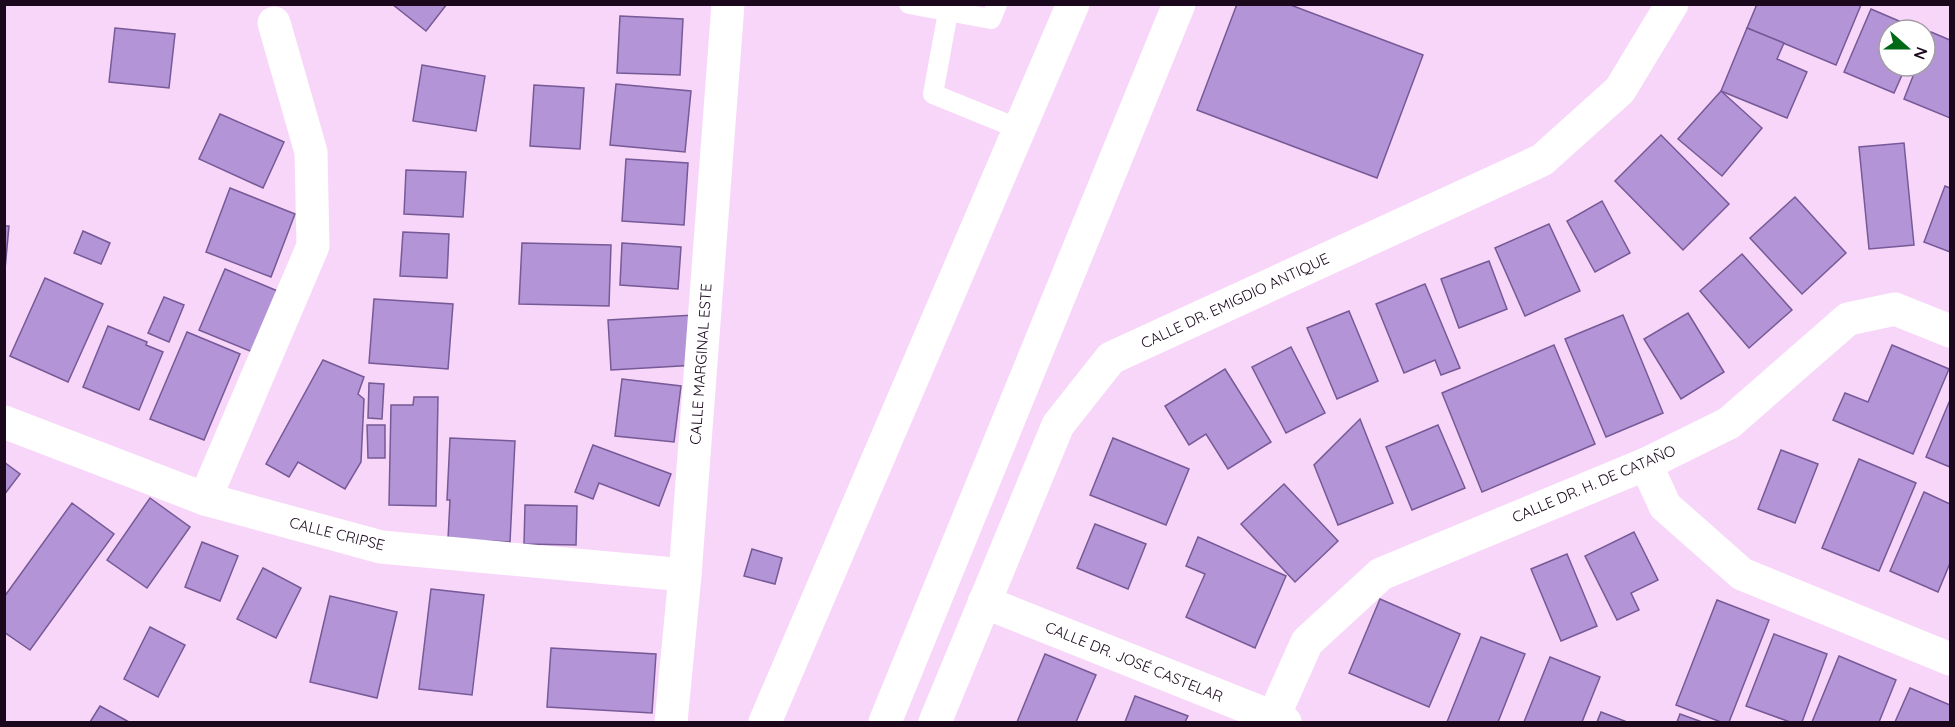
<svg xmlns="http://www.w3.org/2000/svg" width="1955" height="727" font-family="Quicksand,sans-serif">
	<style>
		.building { fill: #b395d7; stroke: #765996; stroke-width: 1.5 }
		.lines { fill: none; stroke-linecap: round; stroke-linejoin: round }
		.service { stroke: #fff; stroke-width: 20 }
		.minor { stroke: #fff; stroke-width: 33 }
		.tertiary { stroke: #fff; stroke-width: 33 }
		.labels { text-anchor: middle; stroke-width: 5; stroke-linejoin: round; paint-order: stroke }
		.street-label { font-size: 15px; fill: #1b081d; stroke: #fff }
	</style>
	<rect width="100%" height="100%" fill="#f8d6f9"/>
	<!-- building -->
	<g class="building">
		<path d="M392 4H447L426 31Z"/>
		<path d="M1237 4H1288L1423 55 1377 178 1197 110Z"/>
		<path d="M1757 4H1860L1861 5 1836 65 1747 28Z"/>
		<path d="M1871 9 1920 30H1889V66H1906L1894 93 1844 72Z"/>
		<path d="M620 16 683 19 680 75 617 73Z"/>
		<path d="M115 28 175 34 169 88 109 82Z"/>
		<path d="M1747 28 1784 43 1777 59 1807 72 1787 118 1721 91Z"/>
		<path d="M1931 32 1950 40V118L1904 99 1917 66H1925V47Z"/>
		<path d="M422 65 485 76 476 131 413 121Z"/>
		<path d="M616 84 691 91 685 152 610 145Z"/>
		<path d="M534 85 584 88 580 149 530 146Z"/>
		<path d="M1721 91 1762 128 1722 176 1678 139Z"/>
		<path d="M220 114 284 142 263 188 199 159Z"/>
		<path d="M1661 135 1729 204 1683 250 1615 181Z"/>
		<path d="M1904 143 1914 245 1869 249 1859 147Z"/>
		<path d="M626 159 688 163 684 225 622 221Z"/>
		<path d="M406 170 466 172 463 217 404 214Z"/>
		<path d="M1945 186 1950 188V252L1924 242Z"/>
		<path d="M230 188 295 214 271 277 206 252Z"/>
		<path d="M1795 197 1846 253 1802 294 1750 238Z"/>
		<path d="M1602 201 1630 253 1595 272 1567 221Z"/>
		<path d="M1549 224 1580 291 1525 316 1495 248Z"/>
		<path d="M4 226H9L4 280Z"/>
		<path d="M83 231 110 243 101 264 74 253Z"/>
		<path d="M403 232 449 234 447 278 400 276Z"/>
		<path d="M522 243 611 245 609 306 519 304Z"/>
		<path d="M622 243 681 247 678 289 620 285Z"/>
		<path d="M1742 254 1792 310 1749 348 1700 291Z"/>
		<path d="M1489 261 1507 309 1459 328 1441 279Z"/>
		<path d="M225 269 287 295 262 356 199 330Z"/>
		<path d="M45 278 103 304 68 382 10 356Z"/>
		<path d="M1425 284 1460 368 1441 375 1435 360 1404 373 1376 304Z"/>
		<path d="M164 297 184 305 169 342 148 333Z"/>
		<path d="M374 299 453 304 448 369 369 363Z"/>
		<path d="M1349 311 1378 381 1337 399 1307 328Z"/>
		<path d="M1688 313 1724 372 1681 399 1644 339Z"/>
		<path d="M694 315 697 365 611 370 608 320Z"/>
		<path d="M1623 315 1663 413 1606 437 1565 339Z"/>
		<path d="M108 326 147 342 146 345 163 352 139 410 83 387Z"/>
		<path d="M187 332 240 354 204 440 150 419Z"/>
		<path d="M1554 345 1595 444 1482 492 1442 393Z"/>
		<path d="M1892 345 1949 369 1913 454 1833 420 1845 393 1868 402Z"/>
		<path d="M1291 347 1325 413 1286 433 1252 367Z"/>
		<path d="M323 360 364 377 358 394 364 399 361 462 345 489 298 462 289 477 266 464Z"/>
		<path d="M1225 369 1271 442 1228 469 1206 434 1189 445 1165 406Z"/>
		<path d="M622 379 681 386 674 442 615 436Z"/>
		<path d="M369 383 384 384 382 419 368 418Z"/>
		<path d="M414 397H438L436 506 389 505 391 405H413Z"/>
		<path d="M1950 400V467L1926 457Z"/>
		<path d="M1360 419 1393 503 1338 525 1314 465Z"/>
		<path d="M367 425H385V458H368Z"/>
		<path d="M1438 425 1465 488 1412 510 1386 447Z"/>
		<path d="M450 438 515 441 510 542 448 539 450 500H447Z"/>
		<path d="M1113 438 1189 469 1166 525 1090 495Z"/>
		<path d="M593 445 671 474 659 506 599 483 593 499 575 492Z"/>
		<path d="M1781 450 1818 464 1795 523 1758 509Z"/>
		<path d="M1859 459 1916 483 1879 571 1822 548Z"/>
		<path d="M4 462 20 474 4 495Z"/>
		<path d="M1284 484 1338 541 1295 582 1241 524Z"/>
		<path d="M1924 492 1950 504V563L1938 592 1890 571Z"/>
		<path d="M150 498 190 527 147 588 107 560Z"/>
		<path d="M72 503 114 534 30 650 4 632V597Z"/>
		<path d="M525 505 577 506 576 545 524 544Z"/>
		<path d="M1095 524 1146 544 1128 589 1077 568Z"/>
		<path d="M1634 532 1658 580 1631 593 1639 610 1617 620 1585 556Z"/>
		<path d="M1198 537 1286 576 1255 648 1186 617 1205 574 1186 566Z"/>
		<path d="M202 542 238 556 220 601 185 587Z"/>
		<path d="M752 549 782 558 775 584 744 576Z"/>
		<path d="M1567 554 1597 626 1561 641 1531 569Z"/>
		<path d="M263 568 301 588 276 638 237 619Z"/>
		<path d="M431 589 484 595 472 695 419 689Z"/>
		<path d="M330 596 397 612 377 698 310 682Z"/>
		<path d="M1380 599 1460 634 1429 707 1349 673Z"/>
		<path d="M1717 600 1769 620 1729 722H1721L1676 705Z"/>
		<path d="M150 627 185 645 158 697 124 679Z"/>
		<path d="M1774 634 1827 654 1802 722H1790L1746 706Z"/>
		<path d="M1481 637 1525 654 1498 722H1447Z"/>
		<path d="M551 648 656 654 652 713 547 707Z"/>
		<path d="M1045 654 1096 675 1076 722H1017Z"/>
		<path d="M1839 656 1896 680 1879 722H1812Z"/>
		<path d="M1550 657 1600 677 1582 722H1524Z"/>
		<path d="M1910 688 1950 705V722H1895Z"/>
		<path d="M1135 696 1188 716 1185 722H1125Z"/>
		<path d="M100 706 129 722H90Z"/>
		<path d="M1601 712 1627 722H1597Z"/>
		<path d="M1680 714 1702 722H1677Z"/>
	</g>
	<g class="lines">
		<!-- service -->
		<g class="service">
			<path d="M909 4 991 19 997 4"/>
			<path d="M948 12 933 94 1019 129"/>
		</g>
		<!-- minor -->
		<g class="minor">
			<path d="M4 422 205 499 381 547 685 575"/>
			<path d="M1646 464 1665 506 1742 574 1950 659"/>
			<path d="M205 499 313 246 311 152 274 23"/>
			<path d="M984 602 1285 722"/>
			<path d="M1273 718 1307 642 1381 574 1646 464 1729 423 1848 319 1895 309 1950 331"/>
			<path d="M671 722 685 575 728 4"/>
			<path d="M935 722 1058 425 1111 358 1542 160 1620 90 1672 4"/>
		</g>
		<!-- tertiary -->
		<g class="tertiary">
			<path d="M765 722 1073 4"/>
			<path d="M885 722 1179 4"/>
		</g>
	</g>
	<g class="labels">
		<!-- street labels -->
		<g class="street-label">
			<text transform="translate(1235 301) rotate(-25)" y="5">CALLE DR. EMIGDIO ANTIQUE</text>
			<text transform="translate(701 364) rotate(-86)" y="5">CALLE MARGINAL ESTE</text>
			<text transform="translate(1594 484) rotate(-23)" y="5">CALLE DR. H. DE CATAÑO</text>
			<text transform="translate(337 534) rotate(14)" y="5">CALLE CRIPSE</text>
			<text transform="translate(1134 662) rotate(22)" y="5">CALLE DR. JOSÉ CASTELAR</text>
		</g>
	</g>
	<!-- border -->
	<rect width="1955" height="727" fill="none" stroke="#1b081d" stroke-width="12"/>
	<!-- north arrow -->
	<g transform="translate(1907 48) rotate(111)"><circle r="28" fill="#ffffff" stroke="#a49ca5" stroke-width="1.5"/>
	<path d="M0-4.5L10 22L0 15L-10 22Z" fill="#006918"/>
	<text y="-9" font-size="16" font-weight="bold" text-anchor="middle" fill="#1b081d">N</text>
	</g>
</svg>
